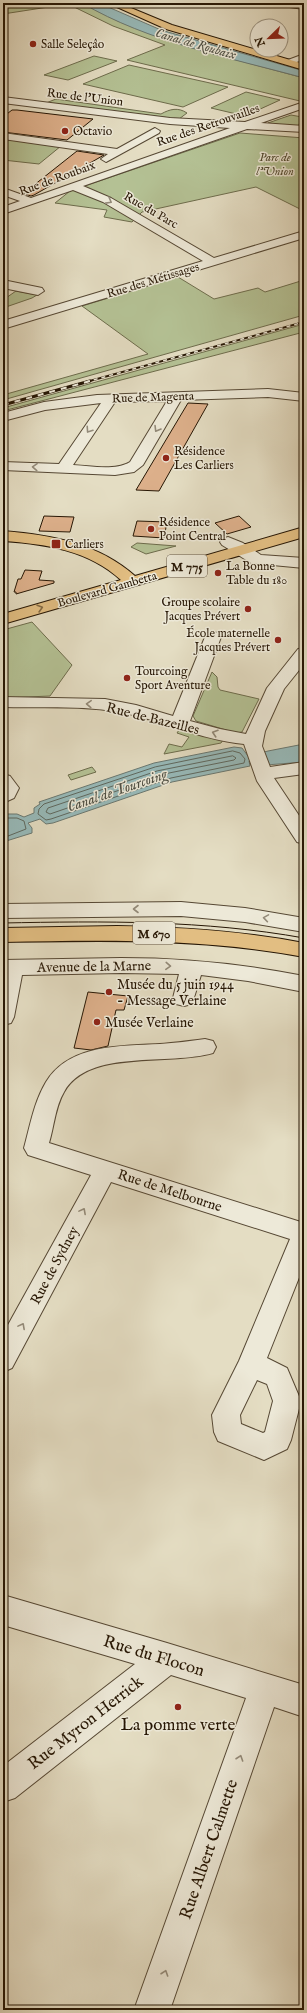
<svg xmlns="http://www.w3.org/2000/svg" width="307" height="2013" font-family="'IM FELL English',serif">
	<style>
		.green { fill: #b4c194; stroke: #6d6c4c }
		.water { fill: #97baba; stroke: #6a7871 }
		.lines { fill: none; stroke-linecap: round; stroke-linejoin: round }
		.shore { stroke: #5e685f; stroke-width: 1 }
		.building { fill: #ddb08b; stroke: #261604 }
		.minor-casing { stroke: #564834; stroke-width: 2 }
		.major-casing { stroke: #261604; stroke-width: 2 }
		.minor { fill: #ede9d8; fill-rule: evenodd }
		.major { fill: #e2be82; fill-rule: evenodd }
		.tram { stroke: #261604; stroke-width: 1 }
		.rail-far1-casing { stroke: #261604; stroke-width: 2 }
		.rail-casing { stroke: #261604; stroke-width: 3 }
		.rail-far1 { stroke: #ede9d8; stroke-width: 1.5; stroke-dasharray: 4; stroke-linecap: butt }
		.rail { stroke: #ede9d8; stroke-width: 2; stroke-dasharray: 6; stroke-linecap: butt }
		.oneway { stroke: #938a79 }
		.oneway2 { stroke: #846a43 }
		.poi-dot { fill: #8f2418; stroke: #ede9d8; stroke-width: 1.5 }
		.labels { text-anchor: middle; stroke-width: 3; stroke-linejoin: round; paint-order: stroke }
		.far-poi-label { font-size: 12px; fill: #261604; stroke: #ede9d8; text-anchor: start }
		.far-street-label { font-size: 12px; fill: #261604; stroke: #ede9d8 }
		.far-park-label { font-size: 12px; font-style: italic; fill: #51492f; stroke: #ede9d8 }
		.far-water-label { font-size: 13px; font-style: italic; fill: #4e4f44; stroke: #ede9d8 }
		.shield { fill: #ede9d8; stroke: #625544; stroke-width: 1 }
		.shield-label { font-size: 13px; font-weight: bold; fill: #261604 }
		.street-label { font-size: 14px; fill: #261604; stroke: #ede9d8 }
		.poi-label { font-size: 14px; fill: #261604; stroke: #ede9d8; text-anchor: start }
		.water-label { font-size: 15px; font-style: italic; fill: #4e4f44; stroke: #ede9d8 }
		.near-street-label { font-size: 17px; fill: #261604; stroke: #ede9d8 }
		.near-poi-label { font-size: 17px; fill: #261604; stroke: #ede9d8 }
	</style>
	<rect width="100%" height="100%" fill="#e4ddc3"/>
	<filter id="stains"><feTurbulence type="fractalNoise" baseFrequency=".005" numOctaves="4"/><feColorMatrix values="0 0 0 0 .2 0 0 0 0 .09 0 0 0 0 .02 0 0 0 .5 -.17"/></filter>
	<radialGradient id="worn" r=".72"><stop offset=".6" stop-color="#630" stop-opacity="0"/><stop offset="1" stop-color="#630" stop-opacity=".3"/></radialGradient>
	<!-- green -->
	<g class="green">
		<path d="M3 3H82L118 21 144 31 207 52 304 78V100L300 101 127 60 165 45 113 26 68 4 3 14Z"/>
		<path d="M94 56 117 61 68 80 44 75Z"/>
		<path d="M129 65 228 87 183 107 83 84Z"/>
		<path d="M246 92 280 100 245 116 211 108Z"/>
		<path d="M56 99 161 114C170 109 178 107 187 113L179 119 46 103Z"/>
		<path d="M291 115 302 117 298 127 268 123Z"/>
		<path d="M240 133 304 138V211L256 187 142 212 132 222 104 217 107 210 55 203 70 191Z"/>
		<path d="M3 138 61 146 39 164 3 160Z"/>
		<path d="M178 277 214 299 258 288 265 292 304 280V315L3 400V395L148 354 82 306Z"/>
		<path d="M16 291 37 295 32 298 3 308V300Z"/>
		<path d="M304 324V332L3 411V408Z"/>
		<path d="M137 543 176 546 146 554 131 547Z"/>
		<path d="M32 622 72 665 50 696 3 698V630Z"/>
		<path d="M212 672 217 677 218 687 220 690 259 699 242 732 236 733 196 721 193 716Z"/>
		<path d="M181 727 223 740 221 743 164 754 169 744 182 747 189 737 177 733Z"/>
		<path d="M92 767 96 772 71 780 68 775Z"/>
	</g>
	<!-- water -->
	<g class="water">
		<path d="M82 3H99L161 30 304 71V78C231 58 148 42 82 3Z"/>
		<path d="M304 744V762L266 765 259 760 249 761 250 766 172 782 53 823 46 824 40 819 28 823 32 828V833L3 842V814H17L24 817 34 813V808L40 804 39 802 154 763 234 747 242 748 248 756 268 751Z"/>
	</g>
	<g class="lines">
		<!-- shore -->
		<g class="shore">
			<path d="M233 751 240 753 245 759 244 763 171 778 51 819 46 820 38 814 39 809 44 804 155 767Z"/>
			<path d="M233 756 236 758 234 760 169 773 50 814 46 812 48 808 157 771Z"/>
			<path d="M3 818H17L24 821 26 829 3 838"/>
		</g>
	</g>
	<!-- building -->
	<g class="building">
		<path d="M12 110H17L93 119 67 140 3 132V117Z"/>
		<path d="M77 151 104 155 34 195 31 196 25 194 24 193Z"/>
		<path d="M188 403 208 404 159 491 136 490Z"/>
		<path d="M44 516 74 517 70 532 39 531Z"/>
		<path d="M239 516 251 527 227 534 215 523Z"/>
		<path d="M137 521 167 522 164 538 133 536Z"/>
		<path d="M25 570 42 571 39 580 54 581V583L16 594V592H14L18 579H21Z"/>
		<path d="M88 992 128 996 124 1010H116L108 1046 91 1050 74 1048Z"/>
	</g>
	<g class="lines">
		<defs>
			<g id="minor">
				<path d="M271 3H304V9L275 5Z"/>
				<path d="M304 54V60L293 63 288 60Z"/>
				<path d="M3 97 170 118 245 122 304 102V108L261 123 304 126V132L247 129 83 186 111 198 214 258 304 231V238L3 329V321L203 261 103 202 73 190 3 214V207L20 201 3 195V188L31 198 230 128 170 124 3 103Z"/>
				<path d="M155 128 160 131 159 133 106 162 101 159 108 154 3 139V133L117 149Z"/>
				<path d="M3 280 42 288 44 291 38 295 3 288Z"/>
				<path d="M268 389 304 393V401L268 397 181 400 143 465 134 472 115 475 3 470V462L59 464 101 403 45 410 3 421V413L44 402 97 395ZM167 401 130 462C115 471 91 466 73 465L115 402Z"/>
				<path d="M228 537 243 543 261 555 304 558V568L251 563 222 545 220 542 222 539Z"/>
				<path d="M213 632 219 633 221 637 190 721 220 729 246 734 267 688 298 649 304 648V664L284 689 265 731 262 746 270 767 304 762V774L274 778 304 823V844L297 842 257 781 244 744C201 740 162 720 119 712 81 705 42 708 3 707V697L105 699 136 705 173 716 205 637 207 633Z"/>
				<path d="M3 774 10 776 19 788 14 798 3 803Z"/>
				<path d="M181 902 245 908 304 918V932L245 922 181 916 3 918V904Z"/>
				<path d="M121 958C183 958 243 964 304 976V992L248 981 201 975 192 1004 184 1006 176 1004 173 998 179 974 121 973 22 975 14 1017 11 1023 3 1025V960Z"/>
				<path d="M205 1039 213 1041 216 1047 213 1053C170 1066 88 1048 64 1092 55 1107 54 1127 49 1143L304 1223V1265L267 1358 287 1368 301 1401 291 1440 287 1449 264 1460 218 1441 214 1432 212 1415 239 1361 290 1239 111 1182 12 1368 3 1372V1334L91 1175 28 1155 24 1148C30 1126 34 1102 46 1082 69 1044 120 1046 160 1044 175 1043 190 1041 205 1039ZM257 1380 267 1384 273 1401 265 1432 263 1433 241 1424 240 1415Z"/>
				<path d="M3 1595 167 1643 304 1685V1717L274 1707 170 2010H134L246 1698 171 1675 15 1798 3 1802V1766L135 1664 3 1625Z"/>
			</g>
			<g id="major">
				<path d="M108 3H119L172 25 304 64V70L166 29Z"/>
				<path d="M304 527V537L3 624V614L121 580C88 550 46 544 3 541V531C51 535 98 543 135 576Z"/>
				<path d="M117 926C180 927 242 931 304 943V957C204 938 104 940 3 942V928Z"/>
			</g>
		</defs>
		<!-- minor casing -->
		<use href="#minor" class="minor-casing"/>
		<!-- major casing -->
		<use href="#major" class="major-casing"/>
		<!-- minor -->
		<use href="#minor" class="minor"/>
		<!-- major -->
		<use href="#major" class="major"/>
		<!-- tram -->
		<path class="tram" d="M3 923C104 921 204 920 304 938"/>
		<defs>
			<path id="rail-far1" d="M86 382 304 322"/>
			<path id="rail" d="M3 405 90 381"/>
		</defs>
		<!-- rail-far1 casing -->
		<use href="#rail-far1" class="rail-far1-casing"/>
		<!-- rail casing -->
		<use href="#rail" class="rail-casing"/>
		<!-- rail-far1 -->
		<use href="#rail-far1" class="rail-far1"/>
		<!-- rail -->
		<use href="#rail" class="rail"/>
	</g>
	<!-- one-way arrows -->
	<defs><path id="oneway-chevron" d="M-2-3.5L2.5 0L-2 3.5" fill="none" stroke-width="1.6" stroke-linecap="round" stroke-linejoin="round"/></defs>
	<g class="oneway">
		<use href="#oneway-chevron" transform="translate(109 201) rotate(29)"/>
		<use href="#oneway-chevron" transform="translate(157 429) rotate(121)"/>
		<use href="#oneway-chevron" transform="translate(89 430) rotate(124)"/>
		<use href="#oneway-chevron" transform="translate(35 467) rotate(-177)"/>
		<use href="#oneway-chevron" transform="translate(89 704) rotate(-177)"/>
		<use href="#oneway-chevron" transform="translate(215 733) rotate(-162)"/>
		<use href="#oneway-chevron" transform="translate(136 909) rotate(180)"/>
		<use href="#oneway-chevron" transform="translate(266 918) rotate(-171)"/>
		<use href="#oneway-chevron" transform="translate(168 966) rotate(3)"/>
		<use href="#oneway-chevron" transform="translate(83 1211) rotate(-62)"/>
		<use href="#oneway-chevron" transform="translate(22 1326) rotate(-62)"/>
		<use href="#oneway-chevron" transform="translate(240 1758) rotate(-71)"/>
		<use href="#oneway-chevron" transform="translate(165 1973) rotate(-71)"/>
	</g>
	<use class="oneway2" href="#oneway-chevron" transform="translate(40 608) rotate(-16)"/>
	<!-- markers -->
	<g class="poi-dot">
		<circle cx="33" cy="44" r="4"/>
		<circle cx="65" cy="131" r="4"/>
		<circle cx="166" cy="458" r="4"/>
		<circle cx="151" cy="529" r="4"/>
		<rect x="51" y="539" width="10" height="10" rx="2"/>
		<circle cx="218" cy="573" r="4"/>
		<circle cx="248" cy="609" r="4"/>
		<circle cx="278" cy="640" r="4"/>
		<circle cx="127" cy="678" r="4"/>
		<circle cx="109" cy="992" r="4"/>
		<circle cx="97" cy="1022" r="4"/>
		<circle cx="178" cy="1707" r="4"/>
	</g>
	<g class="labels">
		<!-- far-poi labels -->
		<g class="far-poi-label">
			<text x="41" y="48">Salle Seleçâo</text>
			<text x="73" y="135">Octavio</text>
			<text x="174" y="455">Résidence<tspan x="174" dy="14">Les Carliers</tspan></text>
			<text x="159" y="526">Résidence<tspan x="159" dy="14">Point Central</tspan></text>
			<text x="65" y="548">Carliers</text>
			<text x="226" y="570">La Bonne<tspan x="226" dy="14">Table du 180</tspan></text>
			<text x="240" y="606" text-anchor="end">Groupe scolaire<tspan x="240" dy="14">Jacques Prévert</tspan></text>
			<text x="270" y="637" text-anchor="end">École maternelle<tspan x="270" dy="14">Jacques Prévert</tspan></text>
			<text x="135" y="675">Tourcoing<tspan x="135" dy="14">Sport Aventure</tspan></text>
		</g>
		<!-- far-street labels -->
		<g class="far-street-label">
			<text transform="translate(85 97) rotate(7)" y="4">Rue de l'Union</text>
			<text transform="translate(208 125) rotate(-19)" y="4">Rue des Retrouvailles</text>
			<text transform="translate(57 178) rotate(-20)" y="4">Rue de Roubaix</text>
			<text transform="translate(151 210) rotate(30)" y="4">Rue du Parc</text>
			<text transform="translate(153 280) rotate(-17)" y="4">Rue des Métissages</text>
			<text transform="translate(153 397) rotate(-2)" y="4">Rue de Magenta</text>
			<text transform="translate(107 589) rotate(-16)" y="4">Boulevard Gambetta</text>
		</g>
		<!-- far-park labels -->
		<g class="far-park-label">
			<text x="275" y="161">Parc de<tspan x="275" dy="14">l'Union</tspan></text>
		</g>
		<!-- far-water labels -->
		<g class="far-water-label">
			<text transform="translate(196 43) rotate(16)" y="5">Canal de Roubaix</text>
		</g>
		<!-- shield labels -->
		<g class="shield">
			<rect x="167" y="555" width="40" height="22" rx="3"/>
			<rect x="133" y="922" width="42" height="22" rx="3"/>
		</g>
		<g class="shield-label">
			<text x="187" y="571">M 775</text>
			<text x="154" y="938">M 670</text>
		</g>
		<!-- street labels -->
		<g class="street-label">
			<text transform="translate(153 718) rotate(14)" y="5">Rue de Bazeilles</text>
			<text transform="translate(94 966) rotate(-1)" y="5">Avenue de la Marne</text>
			<text transform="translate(170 1190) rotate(18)" y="5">Rue de Melbourne</text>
			<text transform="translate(54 1265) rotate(-62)" y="5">Rue de Sydney</text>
		</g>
		<!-- poi labels -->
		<g class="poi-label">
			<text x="117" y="989">Musée du 5 juin 1944<tspan x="117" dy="16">- Message Verlaine</tspan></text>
			<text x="105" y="1027">Musée Verlaine</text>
		</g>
		<!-- water labels -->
		<g class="water-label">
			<text transform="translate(117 790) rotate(-19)" y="5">Canal de Tourcoing</text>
		</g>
		<!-- near-street labels -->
		<g class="near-street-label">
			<text transform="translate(154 1655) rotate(17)" y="6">Rue du Flocon</text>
			<text transform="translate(85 1722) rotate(-38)" y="6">Rue Myron Herrick</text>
			<text transform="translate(208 1849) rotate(-71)" y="6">Rue Albert Calmette</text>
		</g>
		<!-- near-poi labels -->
		<g class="near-poi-label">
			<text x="178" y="1730">La pomme verte</text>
		</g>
	</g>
	<!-- margin -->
	<rect width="307" height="2013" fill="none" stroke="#e4ddc3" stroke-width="16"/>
	<rect x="4" y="4" width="299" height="2005" fill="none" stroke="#261604" stroke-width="2"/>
	<rect x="8" y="8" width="291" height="1997" fill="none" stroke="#261604"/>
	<!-- north arrow -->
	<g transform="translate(269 38) rotate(247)"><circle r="19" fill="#ede9d8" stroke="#9d9583"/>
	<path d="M0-3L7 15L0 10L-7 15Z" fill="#8f2418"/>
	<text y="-6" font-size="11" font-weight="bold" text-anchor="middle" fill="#261604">N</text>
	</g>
	<rect width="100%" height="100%" filter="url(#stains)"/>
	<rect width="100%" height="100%" fill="url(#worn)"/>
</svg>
